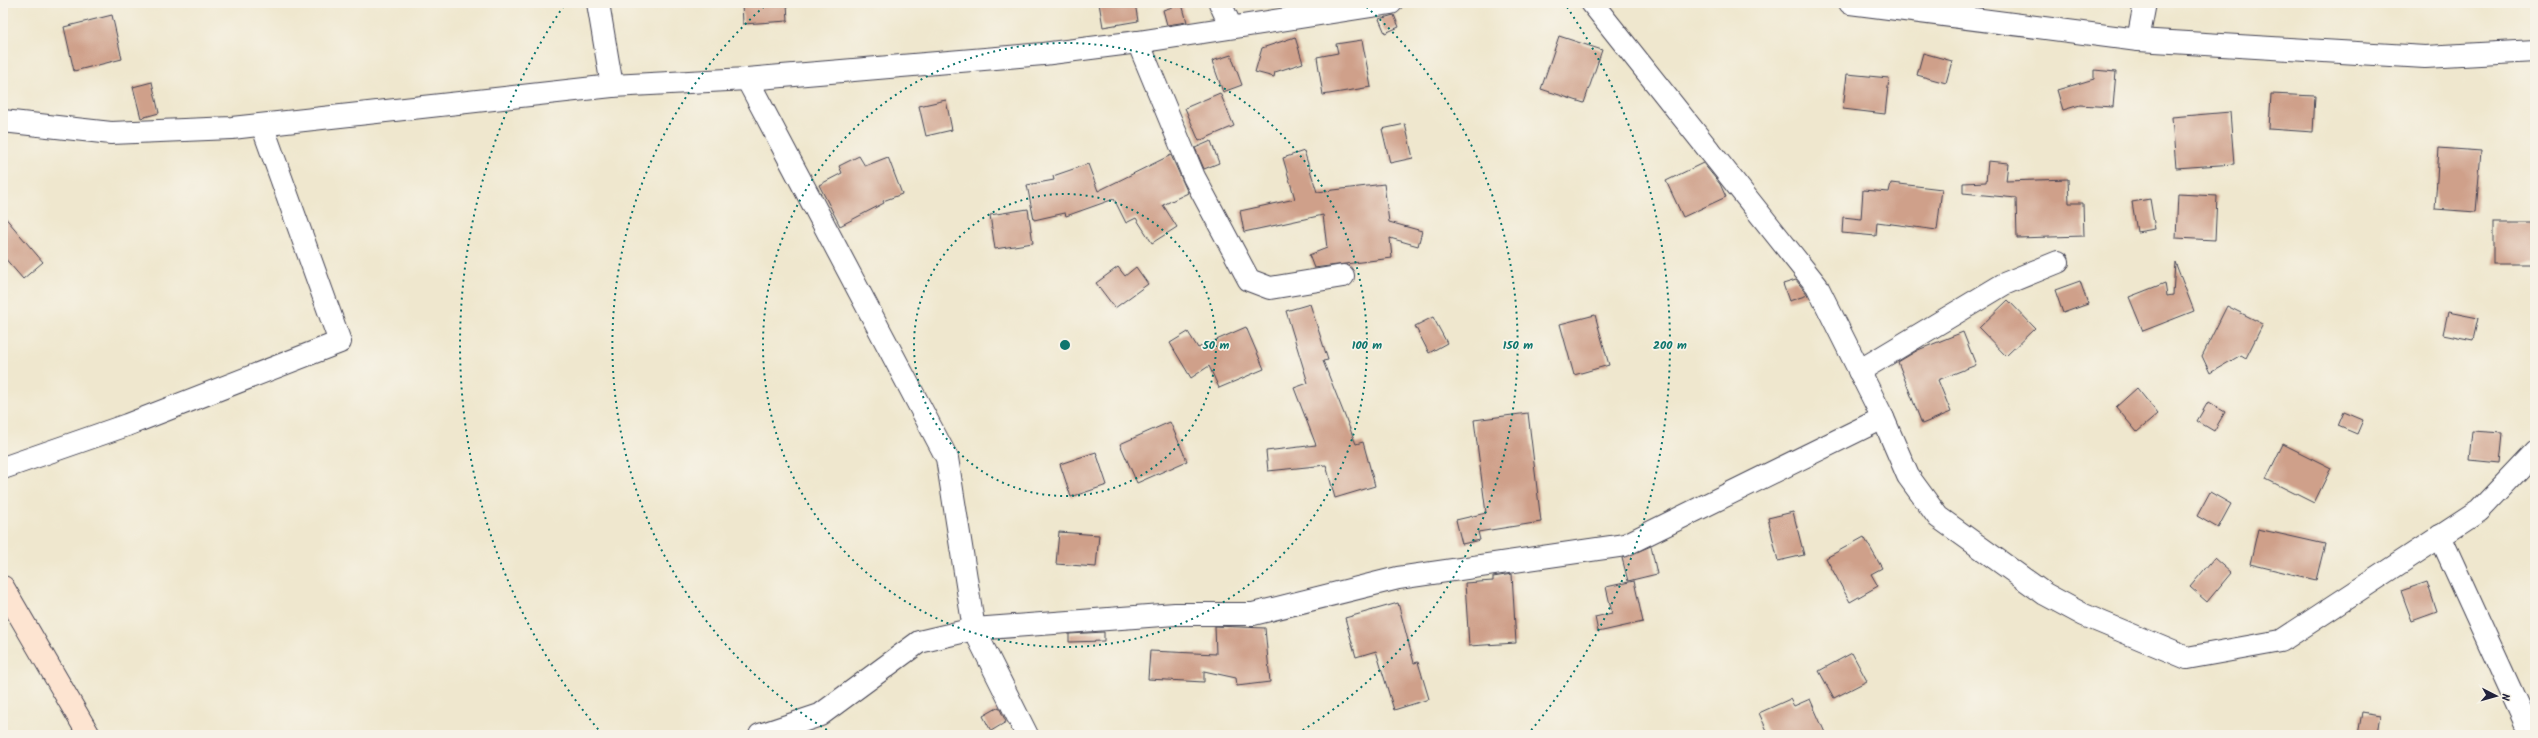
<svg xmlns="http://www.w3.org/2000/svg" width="2538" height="738" font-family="Kalam,sans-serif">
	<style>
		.building { fill: #cfa08a }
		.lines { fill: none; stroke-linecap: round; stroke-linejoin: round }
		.street-casing { stroke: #414051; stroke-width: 24 }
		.secondary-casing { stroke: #414051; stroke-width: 24 }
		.street { stroke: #fff; stroke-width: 22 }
		.secondary { stroke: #fde4d1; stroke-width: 22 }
		.ring { fill: none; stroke: #0f766e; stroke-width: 2; stroke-dasharray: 2 4 }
		.centre { fill: #0f766e; stroke: #f7f3e8; stroke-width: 2 }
		.ring-label { font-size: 12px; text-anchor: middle; font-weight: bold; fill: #0f766e; stroke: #f7f3e8; stroke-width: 3.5; stroke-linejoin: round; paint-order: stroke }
	</style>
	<rect width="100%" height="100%" fill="#f7f3e8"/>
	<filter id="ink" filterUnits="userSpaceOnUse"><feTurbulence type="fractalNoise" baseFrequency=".025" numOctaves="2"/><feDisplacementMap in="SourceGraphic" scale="8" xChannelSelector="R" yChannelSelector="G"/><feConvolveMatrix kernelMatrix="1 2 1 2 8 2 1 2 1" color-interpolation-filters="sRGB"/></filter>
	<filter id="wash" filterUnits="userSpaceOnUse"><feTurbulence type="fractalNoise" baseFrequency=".012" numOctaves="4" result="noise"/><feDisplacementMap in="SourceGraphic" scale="16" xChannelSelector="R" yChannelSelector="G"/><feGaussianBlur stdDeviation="0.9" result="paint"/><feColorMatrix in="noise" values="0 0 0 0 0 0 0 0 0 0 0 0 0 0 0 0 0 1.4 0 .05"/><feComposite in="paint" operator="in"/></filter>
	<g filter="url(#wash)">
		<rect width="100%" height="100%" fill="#efe7ce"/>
		<g id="blocks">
			<!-- building -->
			<g class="building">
				<path d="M742 3H787L788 21 743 24Z"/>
				<path d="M1099 3H1135L1138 21 1103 27Z"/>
				<path d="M1182 4 1187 22 1167 25 1163 10Z"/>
				<path d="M112 15 122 59 74 71 64 27Z"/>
				<path d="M1394 15 1399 27 1385 33 1379 19Z"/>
				<path d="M1559 36 1602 50 1584 103 1541 89Z"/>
				<path d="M1295 37 1303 63 1275 72 1274 77 1255 72 1262 48Z"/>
				<path d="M1362 40 1371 87 1323 95 1317 57 1338 53 1336 44Z"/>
				<path d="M1923 53 1952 61 1946 83 1917 75Z"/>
				<path d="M1231 55 1242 85 1223 92 1212 61Z"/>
				<path d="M2094 70 2116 72 2113 107 2080 105 2063 110 2057 90 2094 79Z"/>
				<path d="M1847 74 1889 78 1885 114 1843 109Z"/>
				<path d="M152 82 159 113 141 118 133 87Z"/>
				<path d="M1220 93 1234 126 1199 141 1185 108Z"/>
				<path d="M2271 94 2315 96 2313 132 2269 129Z"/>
				<path d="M946 100 952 130 926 136 919 106Z"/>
				<path d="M2230 112 2234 164 2176 168 2172 117Z"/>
				<path d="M1405 124 1413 158 1390 163 1382 129Z"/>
				<path d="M1211 141 1219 163 1204 169 1195 148Z"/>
				<path d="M2439 148 2481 151 2476 212 2435 209Z"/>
				<path d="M1304 151 1317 192 1384 184 1389 222 1422 231 1418 246 1390 238 1392 258 1314 268 1309 255 1327 248 1323 215 1244 232 1240 211 1295 199 1283 158Z"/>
				<path d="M1171 155 1188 193 1163 205 1177 227 1152 243 1136 218 1126 223 1114 199 1066 216 1065 213 1034 220 1027 185 1054 180 1053 176 1088 164 1098 191Z"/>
				<path d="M859 156 865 166 888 157 902 194 883 201 884 203 840 226 819 185 842 173 839 166Z"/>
				<path d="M1988 161 2008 163 2006 181 2068 179 2069 203H2083L2084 236 2017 238 2016 198 1963 193V183L1986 182Z"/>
				<path d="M1703 163 1720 184 1726 197 1683 217 1666 181Z"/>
				<path d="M1891 183 1942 189 1937 230 1877 222 1876 236 1842 233 1843 217 1861 219 1863 190 1889 192Z"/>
				<path d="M2178 194 2217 196 2215 240 2176 238Z"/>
				<path d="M2150 199 2155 229 2137 232 2132 202Z"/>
				<path d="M1028 209 1033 243 995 249 990 215Z"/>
				<path d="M3 215 43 262 23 279 3 256Z"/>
				<rect x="2493" y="223" width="42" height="41"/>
				<path d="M2175 262 2194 311 2143 331 2129 297 2165 283 2167 296 2173 295Z"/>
				<path d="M1118 267 1125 276 1136 267 1148 284 1115 308 1096 283Z"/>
				<path d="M1796 280 1808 295 1789 301 1783 284Z"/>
				<path d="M2080 281 2088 304 2063 313 2055 290Z"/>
				<path d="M2008 300 2035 328 2006 356 1979 328Z"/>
				<path d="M1310 304 1328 360 1323 361 1356 444 1363 442 1375 486 1335 498 1326 465 1268 471 1266 451 1316 445 1294 388 1308 383 1286 311Z"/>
				<path d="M2227 306 2263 324 2246 358 2241 355 2210 373 2202 356Z"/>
				<path d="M2448 312 2478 318 2473 340 2443 334Z"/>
				<path d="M1595 315 1609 365 1574 375 1560 324Z"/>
				<path d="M1433 317 1447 343 1429 353 1415 326Z"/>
				<path d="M1246 327 1264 369 1219 388 1209 366 1191 378 1170 343 1188 332 1198 348Z"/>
				<path d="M1963 332 1976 365 1938 380 1951 412 1922 424 1898 362 1918 350Z"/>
				<path d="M2137 388 2158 414 2137 432 2116 407Z"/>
				<path d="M2208 402 2225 412 2214 431 2197 421Z"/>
				<path d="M2344 412 2363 420 2357 434 2338 426Z"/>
				<path d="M1528 413 1541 522 1478 532 1480 540 1462 544 1456 520 1486 513 1474 420Z"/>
				<path d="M1170 422 1187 461 1137 483 1120 444Z"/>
				<path d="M2472 431 2503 433 2500 463 2469 460Z"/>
				<path d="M2283 444 2331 468 2314 503 2266 479Z"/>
				<path d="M1096 452 1107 485 1071 497 1060 464Z"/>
				<path d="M2210 492 2231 504 2218 528 2197 516Z"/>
				<path d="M1793 512 1804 555 1778 561 1768 518Z"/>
				<path d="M2258 529 2325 544 2316 580 2250 564Z"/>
				<path d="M1059 532 1099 535 1096 567 1056 564Z"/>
				<path d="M1864 537 1882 568 1871 574 1878 586 1850 602 1826 558Z"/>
				<path d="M1651 546 1657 574 1628 581 1622 558Z"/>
				<path d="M2214 558 2231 573 2207 602 2190 587Z"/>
				<path d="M1512 574 1516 643 1469 646 1465 583 1493 581V577Z"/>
				<path d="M1634 581 1643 622 1598 632 1595 617 1612 613 1606 587Z"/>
				<path d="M2427 582 2437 612 2412 621 2401 591Z"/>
				<path d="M1398 603 1414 663 1418 662 1429 699 1394 710 1376 651 1356 657 1345 618Z"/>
				<path d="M1215 626 1265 628 1270 682 1237 686 1236 678 1204 671V682L1148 679 1150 651 1216 654Z"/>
				<path d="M1104 632V641L1069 642V634Z"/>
				<path d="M1852 653 1867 681 1834 698 1819 671Z"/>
				<path d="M1790 699 1794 706 1810 699 1826 735H1769L1759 713Z"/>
				<path d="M999 707 1006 722 991 731 983 716Z"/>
				<path d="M2362 712 2380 715 2377 735H2358Z"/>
			</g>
		</g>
	</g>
	<g filter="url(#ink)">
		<use href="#blocks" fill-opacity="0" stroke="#414051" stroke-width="1"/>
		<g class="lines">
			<defs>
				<g id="street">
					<path d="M598 3 612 86"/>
					<path d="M1220 3 1231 27"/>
					<path d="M1592 3 1817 286 1883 418 1908 476 1938 517 2045 594 2084 615 2187 658 2281 641 2479 511 2535 452"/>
					<path d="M1850 3 2138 40 2425 57 2535 51"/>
					<path d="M2138 40 2145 3"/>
					<path d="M1138 42 1194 177 1249 280 1270 288 1343 276"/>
					<path d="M747 79 947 458 974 629 1027 735"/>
					<path d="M3 121 111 133 232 128 612 86 747 79 1043 54 1138 42 1391 3"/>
					<path d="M1859 371 2004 284 2058 262"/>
					<path d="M3 468 127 425 340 342 262 125"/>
					<path d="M2440 536 2531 735"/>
					<path d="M760 735 820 715 919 642 974 629 1175 614H1253L1398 578 1625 545 1883 418"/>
				</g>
				<path id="secondary" d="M3 587 89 735"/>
			</defs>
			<!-- street casing -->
			<use href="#street" class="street-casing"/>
			<!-- secondary casing -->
			<use href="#secondary" class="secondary-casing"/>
			<!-- street -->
			<use href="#street" class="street"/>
			<!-- secondary -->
			<use href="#secondary" class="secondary"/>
		</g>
	</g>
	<!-- distance rings -->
	<g class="ring">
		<circle cx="1065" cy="345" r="151"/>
		<circle cx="1065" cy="345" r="302"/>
		<path d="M832 733A453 453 0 0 1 768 3M1362 3A453 453 0 0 1 1298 733"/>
		<path d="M602 734A605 605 0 0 1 563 7M1567 7A605 605 0 0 1 1528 734"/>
	</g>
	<circle cx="1065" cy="345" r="6" class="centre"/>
	<g class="ring-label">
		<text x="1216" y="349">50 m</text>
		<text x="1367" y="349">100 m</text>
		<text x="1518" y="349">150 m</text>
		<text x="1670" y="349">200 m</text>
	</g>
	<!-- margin -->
	<rect width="2538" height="738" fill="none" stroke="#f7f3e8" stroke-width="16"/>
	<!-- north arrow -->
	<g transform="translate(2496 696) rotate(96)" stroke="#f7f3e8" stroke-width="3" paint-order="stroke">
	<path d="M0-3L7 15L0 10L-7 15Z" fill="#22223b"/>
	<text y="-6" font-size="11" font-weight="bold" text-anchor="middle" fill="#22223b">N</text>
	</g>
</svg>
